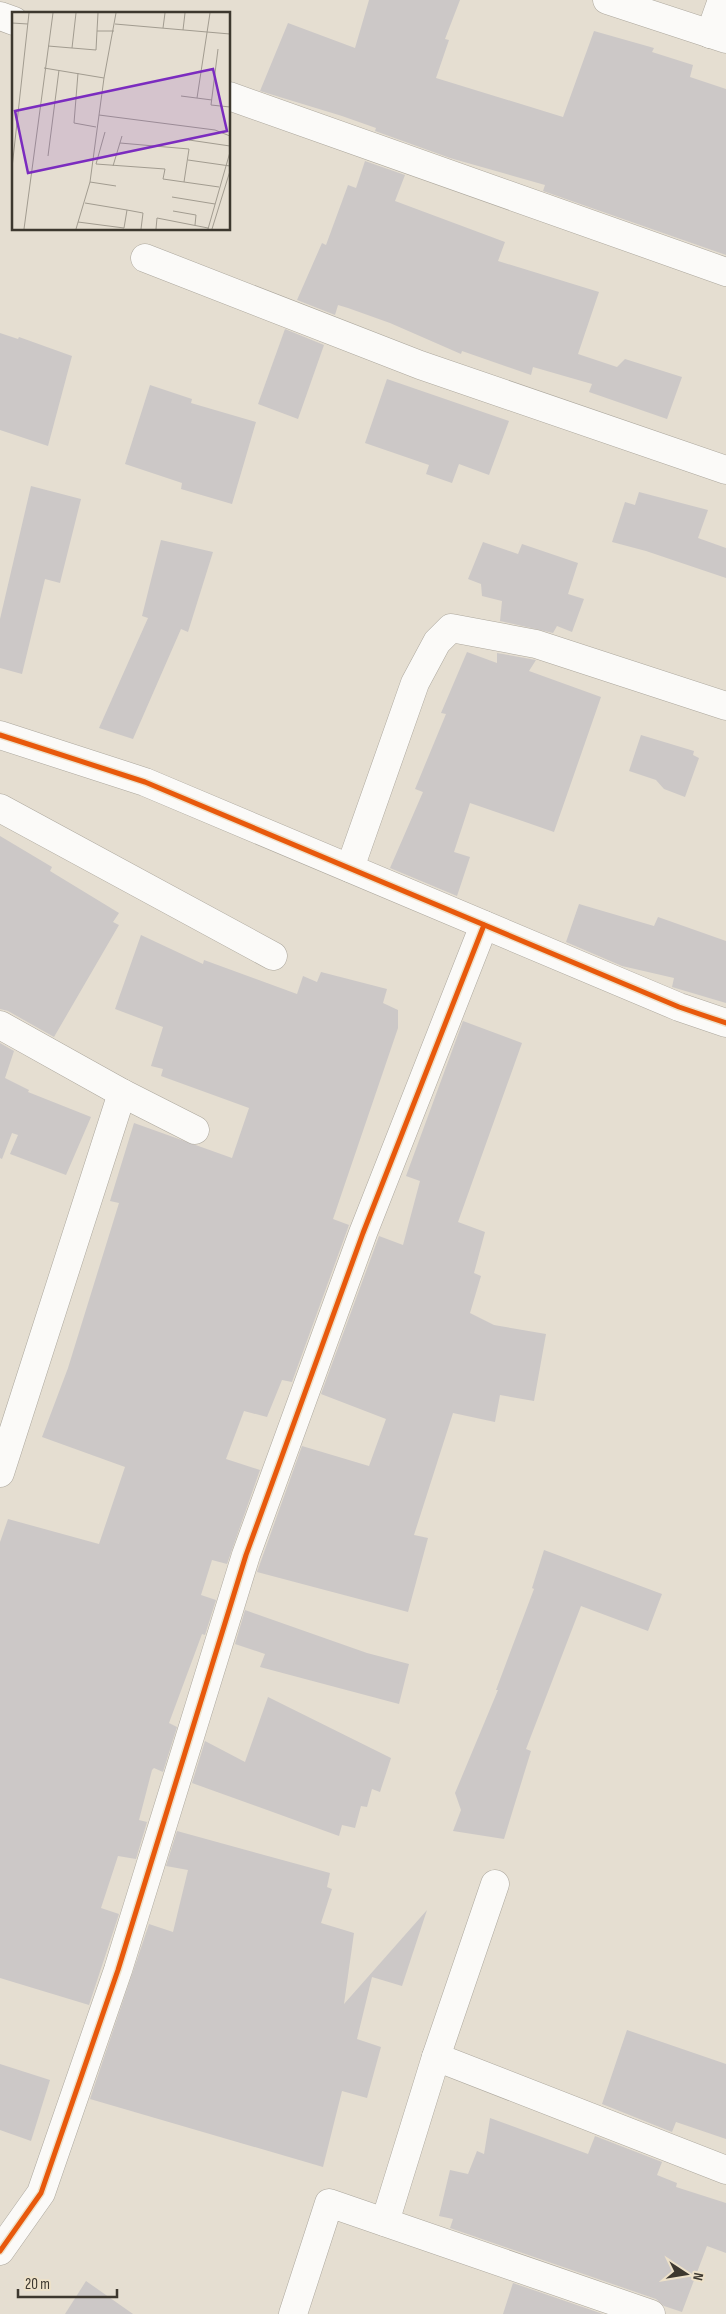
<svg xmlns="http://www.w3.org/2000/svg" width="726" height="2314" font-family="'Sofia Sans Condensed',sans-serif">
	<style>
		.building { fill: #ccc8c7 }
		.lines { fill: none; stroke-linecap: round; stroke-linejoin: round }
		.minor-casing { stroke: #aca79d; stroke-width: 29 }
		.minor { stroke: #fbfaf8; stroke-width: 28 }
		.cycleway-casing { stroke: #ede1c9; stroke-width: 8 }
		.cycleway { stroke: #e8590c; stroke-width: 5 }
		.inset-road { fill: none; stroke: #a29c90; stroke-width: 1 }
		.view { fill: #7b2cbf; fill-opacity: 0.15; stroke: #7b2cbf; stroke-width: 2.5 }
		.inset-edge { fill: none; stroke: #3d382f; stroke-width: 2.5 }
	</style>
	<rect width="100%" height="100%" fill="#e5ded1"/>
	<!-- building -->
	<g class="building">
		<path d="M369 0H460L445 39 449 40 436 78 563 117 594 31 654 48 652 52 693 65 690 77 726 89V255L543 191 545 185 450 158 375 131 376 128 342 116 260 91 288 23 355 48Z"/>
		<path d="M365 161 405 175 395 201 505 242 498 261 599 292 578 354 617 367 625 359 682 377 667 419 589 392 592 384 533 367 531 375 462 351 461 354 390 323 348 308 338 305 335 315 297 300 322 243 326 245 348 185 356 188Z"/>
		<path d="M285 329 324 345 298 419 258 404Z"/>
		<path d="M0 333 18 339 19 337 72 356 48 446 0 430Z"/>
		<path d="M387 379 509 421 489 475 459 464 452 483 426 474 429 465 365 443Z"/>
		<path d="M150 385 192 399 191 403 256 422 232 504 181 489 182 483 125 464Z"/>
		<path d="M31 486 81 499 60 583 45 579 22 674 0 668V619Z"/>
		<path d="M639 492 708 510 698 538 726 548V578L646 551 612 542 625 502 635 505Z"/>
		<path d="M161 540 213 552 188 632 181 629 133 739 99 728 148 618 142 616Z"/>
		<path d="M483 542 518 554 522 544 578 563 568 594 584 599 572 632 557 626 553 633 500 621 502 601 482 596 481 584 468 579Z"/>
		<path d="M467 652 497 663V653L536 660 529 671 601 697 554 832 470 803 454 852 470 857 457 896 390 868 423 792 415 789 446 714 441 713Z"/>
		<path d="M641 735 694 751 693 755 699 758 685 797 664 789 656 780 629 771Z"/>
		<path d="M0 836 52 867 50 871 119 913 113 922 119 925 54 1037 8 1011 0 1009Z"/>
		<path d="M579 904 654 926 658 917 726 941V1003L672 987 674 978 622 966 566 942Z"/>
		<path d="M141 935 203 964 204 960 297 994 303 976 317 982 321 972 387 989 383 1003 398 1010V1028L333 1219 349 1225 292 1382 282 1380 267 1417 244 1411 226 1459 260 1470 227 1564 212 1560 201 1595 216 1600 205 1635 202 1634 169 1723 177 1727 163 1772 154 1768 152 1770 139 1820 147 1822 136 1859 118 1856 101 1908 119 1914 89 2005 0 1978V1542L8 1519 99 1544 125 1467 42 1437 68 1368 119 1203 110 1201 134 1123 232 1158 249 1108 161 1076 163 1069 151 1066 163 1027 115 1009Z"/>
		<path d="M463 1021 522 1043 458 1222 485 1232 474 1273 481 1276 470 1313 494 1325 546 1334 534 1401 500 1395 495 1422 453 1413 414 1535 428 1538 408 1612 257 1572 302 1446 369 1466 386 1419 321 1394 379 1236 403 1245 420 1181 406 1176Z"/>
		<path d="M0 1043 14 1051 5 1078 29 1090 28 1092 91 1117 66 1175 10 1154 18 1135 12 1133 2 1159 0 1158Z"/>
		<path d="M544 1550 662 1594 648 1631 581 1606 526 1749 531 1751 504 1839 453 1831 461 1810 455 1793 498 1690H496L534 1589 532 1588Z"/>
		<path d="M245 1610 367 1653 409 1664 399 1704 260 1667 265 1654 235 1644Z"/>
		<path d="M268 1697 391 1758 380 1792 372 1789 367 1807 361 1806 355 1828 342 1825 339 1836 192 1783 205 1741 245 1762Z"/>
		<path d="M177 1831 330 1873 327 1887 332 1889 321 1923 354 1933 344 2004 427 1910 402 1986 372 1977 357 2039 381 2047 367 2098 342 2091 323 2167 90 2099 149 1924 173 1932 188 1870 166 1866Z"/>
		<path d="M627 2030 726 2064V2139L676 2122 672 2132 602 2104Z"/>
		<path d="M0 2064 50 2080 31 2141 0 2130Z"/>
		<path d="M490 2118 588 2154 595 2136 662 2162 657 2175 677 2183 676 2187 726 2203V2253L707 2246 682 2312 664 2306 656 2299 450 2228 453 2219 439 2216 450 2170 468 2174 477 2151 484 2154Z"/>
		<path d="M86 2281 133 2314H65Z"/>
		<path d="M513 2283 603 2314H503Z"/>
	</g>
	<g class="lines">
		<defs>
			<g id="minor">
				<path d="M607 0 726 39"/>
				<path d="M0 16 14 21"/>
				<path d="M710 34 722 0"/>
				<path d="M229 96 726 272"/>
				<path d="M145 258 420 365 726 470"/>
				<path d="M0 735 145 782 679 1007 726 1023"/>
				<path d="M0 808 273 956"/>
				<path d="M350 868 415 683 437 642 451 628 536 644 726 706"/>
				<path d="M0 1025 122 1093 195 1130"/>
				<path d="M0 1473 122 1093"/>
				<path d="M436 2057 726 2170"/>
				<path d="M385 2222 436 2057 495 1884"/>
				<path d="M0 2251 41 2193 118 1970 246 1555 363 1233 484 925"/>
				<path d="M293 2314 329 2203 651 2314"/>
			</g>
		</defs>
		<!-- minor casing -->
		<use href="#minor" class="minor-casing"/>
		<!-- minor -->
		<use href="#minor" class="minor"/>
		<defs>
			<g id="cycleway">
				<path d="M0 735 145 782 679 1007 726 1023"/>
				<path d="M0 2251 41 2193 118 1970 246 1555 363 1233 484 925"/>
			</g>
		</defs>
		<!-- cycleway casing -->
		<use href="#cycleway" class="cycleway-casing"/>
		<!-- cycleway -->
		<use href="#cycleway" class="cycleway"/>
	</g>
	<!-- overview -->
	<g transform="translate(12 12)">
		<rect width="218" height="218" fill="#e5ded1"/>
		<path class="inset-road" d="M86 1 85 19H102M0 11 16 12M103 12 218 22M151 16 153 1M171 18 173 1M36 34 84 38 85 19M60 36 64 1M206 37 199 93 218 95M32 56 92 66 78 170 64 217M66 61 62 111 84 115M92 66 104 1M169 84 200 88M185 86 198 1M87 103 203 118 218 124M93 120 84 152 153 157 151 167 207 175M177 128 218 134M108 131 177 137 172 170M36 144 47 58M176 148 218 154M101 154 110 124M0 156 17 1M78 170 104 174M160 185 203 192M73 191 115 198M161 199 184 203 183 213M66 210 112 216 115 198 131 201 129 217M12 217 41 1M144 217 145 206 196 216M196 217 218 140M200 217 218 159"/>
		<path class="view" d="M201 57 215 119 16 161 3 99Z"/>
		<rect width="218" height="218" class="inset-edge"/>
	</g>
	<!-- north arrow -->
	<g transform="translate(686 2274) rotate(102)" stroke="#ede1c9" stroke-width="4" paint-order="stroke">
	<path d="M0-4L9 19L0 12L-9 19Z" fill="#3d382f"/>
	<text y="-8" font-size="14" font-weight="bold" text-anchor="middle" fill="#3d382f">N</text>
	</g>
	<!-- scale -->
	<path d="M18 2289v8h99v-8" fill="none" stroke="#3d382f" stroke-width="2.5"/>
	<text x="25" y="2289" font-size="15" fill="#3d382f" stroke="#ede1c9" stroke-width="4" paint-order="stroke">20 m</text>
</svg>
